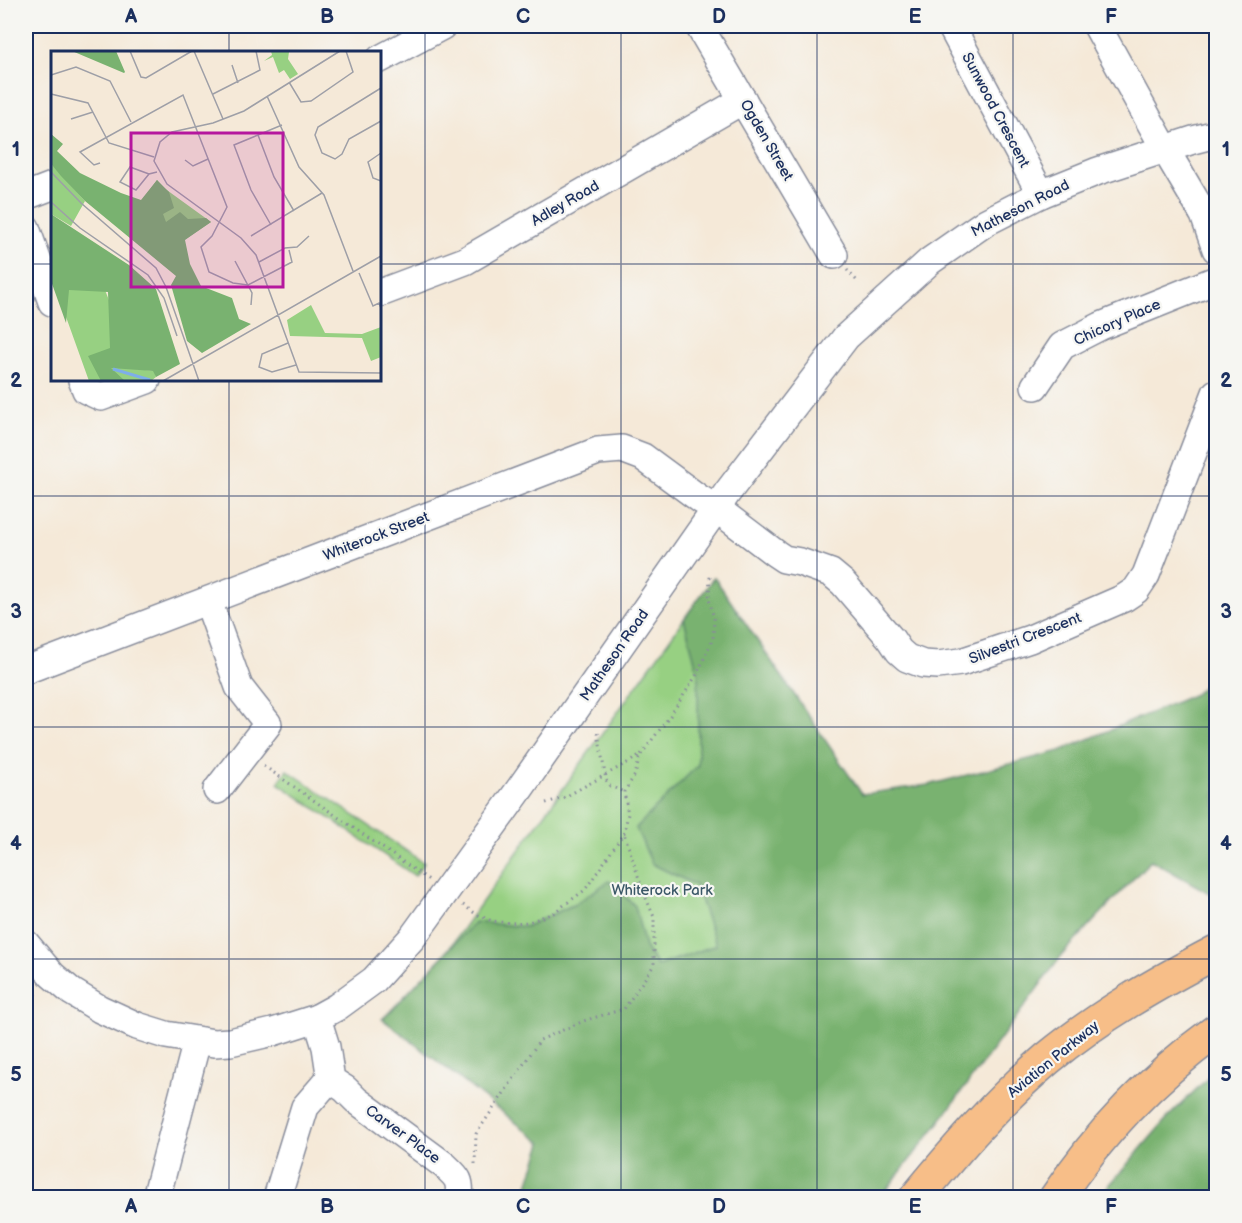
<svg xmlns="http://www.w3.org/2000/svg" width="1242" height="1223" font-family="'Balsamiq Sans',sans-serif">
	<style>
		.green { fill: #97d082; stroke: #598070; stroke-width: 1.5 }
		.forest { fill: #79b270; stroke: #4a7067; stroke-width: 1.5 }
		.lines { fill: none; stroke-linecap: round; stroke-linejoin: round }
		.minor-casing { stroke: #888c9b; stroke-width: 30 }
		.major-casing { stroke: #888c9b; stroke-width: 36 }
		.path { stroke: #888c9b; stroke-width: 3; stroke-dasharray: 1.5 4.5; stroke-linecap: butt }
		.minor { stroke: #fff; stroke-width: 27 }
		.major { stroke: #f7be88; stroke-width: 33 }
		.grid { fill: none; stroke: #1b2f5e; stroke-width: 1.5; stroke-opacity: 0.55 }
		.labels { text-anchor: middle; stroke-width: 4.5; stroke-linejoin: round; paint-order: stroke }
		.street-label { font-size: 15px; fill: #1b2f5e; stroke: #f6f6f2 }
		.park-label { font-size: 15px; fill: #3a5767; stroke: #f6f6f2 }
		.inset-river { fill: none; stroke: #7eaee9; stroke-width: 3 }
		.inset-road { fill: none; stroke: #9e9fa7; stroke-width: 1.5 }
		.view { fill: #b5179e; fill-opacity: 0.15; stroke: #b5179e; stroke-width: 3 }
		.inset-edge { fill: none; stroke: #1b2f5e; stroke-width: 3 }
		.neatline { fill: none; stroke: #1b2f5e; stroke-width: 2 }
		.grid-label { font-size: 20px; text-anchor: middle; font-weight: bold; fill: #1b2f5e }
	</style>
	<rect width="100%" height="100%" fill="#f6f6f2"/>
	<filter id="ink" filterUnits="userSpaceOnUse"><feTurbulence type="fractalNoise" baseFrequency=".0167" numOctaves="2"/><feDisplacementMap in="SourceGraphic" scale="12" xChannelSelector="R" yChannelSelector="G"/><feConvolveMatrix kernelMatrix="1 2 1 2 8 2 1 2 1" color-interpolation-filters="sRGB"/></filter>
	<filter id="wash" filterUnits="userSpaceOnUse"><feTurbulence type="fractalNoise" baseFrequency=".008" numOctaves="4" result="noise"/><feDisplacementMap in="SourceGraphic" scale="24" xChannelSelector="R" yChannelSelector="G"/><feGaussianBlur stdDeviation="1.35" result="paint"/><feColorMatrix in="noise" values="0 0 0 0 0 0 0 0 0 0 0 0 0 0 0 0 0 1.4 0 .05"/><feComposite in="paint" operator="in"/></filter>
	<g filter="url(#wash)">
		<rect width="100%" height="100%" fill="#f5e9d8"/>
		<!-- green -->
		<g class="green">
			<path d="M714 577 882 824 618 1196 382 1019C404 1000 423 981 442 958Z"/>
			<path d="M287 770 424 863 415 876 278 783Z"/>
		</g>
		<!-- forest -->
		<g class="forest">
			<path d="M714 577 862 794 928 785 1060 751 1195 694 1216 675V897L1151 860 1062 955 941 1120 881 1197H524L542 1143 383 1019 475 922 525 927 575 904 609 881 635 906 645 947 657 966 716 945 695 885 652 864 636 828 698 765V673L684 619Z"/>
			<path d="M1216 1070V1197H1099L1169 1116Z"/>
		</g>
	</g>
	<g filter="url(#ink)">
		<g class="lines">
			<defs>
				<g id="minor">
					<path d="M699 26 834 255"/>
					<path d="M951 26 1041 194"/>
					<path d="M1097 26 1165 149 1204 215 1216 249"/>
					<path d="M380 59 442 26"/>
					<path d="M26 196 52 186"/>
					<path d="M26 228 52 302"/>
					<path d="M380 293 465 261 743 100"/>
					<path d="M82 380 86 390 101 397 147 380"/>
					<path d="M1035 386 1062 346 1101 326 1216 280"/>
					<path d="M208 601 239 687 268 724 217 790"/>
					<path d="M26 670 598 451 622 449 643 457 700 499 717 509 775 553 784 559 800 562 831 573 843 583 891 639 899 651 907 658 923 664 938 665 961 662 1030 639 1124 598 1136 590 1146 575 1216 393"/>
					<path d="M26 944 52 975 72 992 100 1009 137 1026 166 1035 214 1043 230 1042 273 1032 317 1018 337 1007 374 980 412 938 519 790 727 493 846 337 930 261 986 222 1041 194 1098 171 1193 140 1216 134"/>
					<path d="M317 1018 326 1047 331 1080 345 1089 356 1100 444 1165C457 1177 461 1179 459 1198"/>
					<path d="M156 1198 197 1041"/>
					<path d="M277 1198 305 1107 325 1084 331 1080"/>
				</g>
				<g id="major">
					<path d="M916 1198C957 1148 998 1101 1047 1059 1099 1016 1157 983 1216 952"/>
					<path d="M1056 1198C1099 1133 1154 1076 1216 1031"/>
				</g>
			</defs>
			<!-- minor casing -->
			<use href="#minor" class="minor-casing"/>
			<!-- major casing -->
			<use href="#major" class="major-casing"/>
			<!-- path -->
			<g class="path">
				<path d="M847 270 858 282"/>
				<path d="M598 733 606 780 610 786 624 792"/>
				<path d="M264 766 429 880"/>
				<path d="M546 803 563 798 640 756"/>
				<path d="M463 905 476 914 492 921 510 923 529 922 553 913 585 890 624 833 628 814 624 792 635 775 640 756 670 716 696 676 713 639 714 619 709 599 710 576"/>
				<path d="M26 1002 37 992"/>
				<path d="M475 1164 476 1134 540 1040 586 1020 624 1009 654 965V917L643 891 624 833"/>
			</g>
			<!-- minor -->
			<use href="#minor" class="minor"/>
			<!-- major -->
			<use href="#major" class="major"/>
		</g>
	</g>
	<!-- grid -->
	<path class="grid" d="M229 26V52M425 26V1198M621 26V1198M817 26V1198M1013 26V1198M26 264H52M380 264H1216M229 380V1198M26 496H1216M26 727H1216M26 959H1216"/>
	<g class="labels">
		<!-- street labels -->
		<g class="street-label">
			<text transform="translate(996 110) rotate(62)" y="5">Sunwood Crescent</text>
			<text transform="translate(767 140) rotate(60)" y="5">Ogden Street</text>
			<text transform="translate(565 203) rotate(-30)" y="5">Adley Road</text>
			<text transform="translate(1020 208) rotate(-27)" y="5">Matheson Road</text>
			<text transform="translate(1117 322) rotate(-24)" y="5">Chicory Place</text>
			<text transform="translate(376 536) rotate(-21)" y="5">Whiterock Street</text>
			<text transform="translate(1025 638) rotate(-21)" y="5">Silvestri Crescent</text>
			<text transform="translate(614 655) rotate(-55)" y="5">Matheson Road</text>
			<text transform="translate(1053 1059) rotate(-39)" y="5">Aviation Parkway</text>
			<text transform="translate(403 1134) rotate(36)" y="5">Carver Place</text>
		</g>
		<!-- park labels -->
		<g class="park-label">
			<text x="662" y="895">Whiterock Park</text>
		</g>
	</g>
	<!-- overview -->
	<g transform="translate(51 51)">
		<rect width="330" height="330" fill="#f5e9d8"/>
		<path d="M220 0 238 1 237 8 247 23 239 28 233 19 228 22 222 6 213 10 221 4ZM0 113 34 150 20 175 0 163ZM106 129 113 137 160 171 130 191 84 159ZM52 234 85 318 103 320 105 326 100 330H38L5 238ZM260 254 274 282 311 283 330 276V306L320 310 311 287 239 285 236 269Z" fill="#97d082"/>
		<path d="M21 0H65L74 21 73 22ZM0 83 12 93 6 100 29 122 70 142 90 149 106 129 118 141 123 157 112 163 115 171 129 161 137 168 155 167 160 171 134 189 139 213 150 235 181 247 188 268 200 273 151 302 136 290 120 234 125 225 34 150 10 125 0 113ZM0 163 78 214 105 238 129 313 105 326 102 320 60 317 74 330H50L37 305 59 297 57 241 18 239 15 272 0 230Z" fill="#79b270"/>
		<path class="inset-river" d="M62 318 99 329"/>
		<path class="inset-road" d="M79 0 90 26 95 27 141 0M143 0 172 68M289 0 193 60 162 72 121 81 109 91 103 110 116 133 190 187 205 204 248 321 330 322M181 14 187 32M0 24 25 16 59 30 80 71M238 31 250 51 260 50 302 21 295 0M330 37 267 76 264 84 271 102 284 108 291 103 298 88 330 70M0 43 37 52 58 92 103 106M162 43 209 19 205 0M216 45 248 116 273 144 302 220M20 68 42 61M207 84 223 126 243 160M330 102 317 111 322 127 330 130M134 109 142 115 157 108M49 112 43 114 29 101 132 44 176 156 161 185 150 196 158 221 182 232 197 234 241 211 238 199M0 121 30 152 105 217 115 236 148 330M98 123 79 116 69 131 85 139 98 123 106 121M0 151 29 177 97 224 113 247 126 285M220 174 200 139 183 94 231 74M200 185 271 142M184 210 201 242 200 254M208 211 234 197 246 196 258 185M308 222 322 255 328 252 330 257M237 292 211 303 208 316 221 321 245 314M112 330 330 205"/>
		<path class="view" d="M80 82H232V236H80Z"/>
		<rect width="330" height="330" class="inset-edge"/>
	</g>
	<!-- margin -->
	<rect width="1242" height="1223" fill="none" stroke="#f6f6f2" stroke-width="66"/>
	<rect x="33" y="33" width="1176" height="1157" class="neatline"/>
	<g class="grid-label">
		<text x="131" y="23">A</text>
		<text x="327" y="23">B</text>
		<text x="523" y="23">C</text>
		<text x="719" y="23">D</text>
		<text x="915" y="23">E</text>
		<text x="1111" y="23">F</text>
		<text x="16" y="156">1</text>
		<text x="1226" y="156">1</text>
		<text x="16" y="387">2</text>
		<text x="1226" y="387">2</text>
		<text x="16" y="618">3</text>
		<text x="1226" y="618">3</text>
		<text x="16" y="850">4</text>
		<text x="1226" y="850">4</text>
		<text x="16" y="1081">5</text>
		<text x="1226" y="1081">5</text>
		<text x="131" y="1213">A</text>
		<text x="327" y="1213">B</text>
		<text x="523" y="1213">C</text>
		<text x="719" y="1213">D</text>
		<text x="915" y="1213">E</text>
		<text x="1111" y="1213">F</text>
	</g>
</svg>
